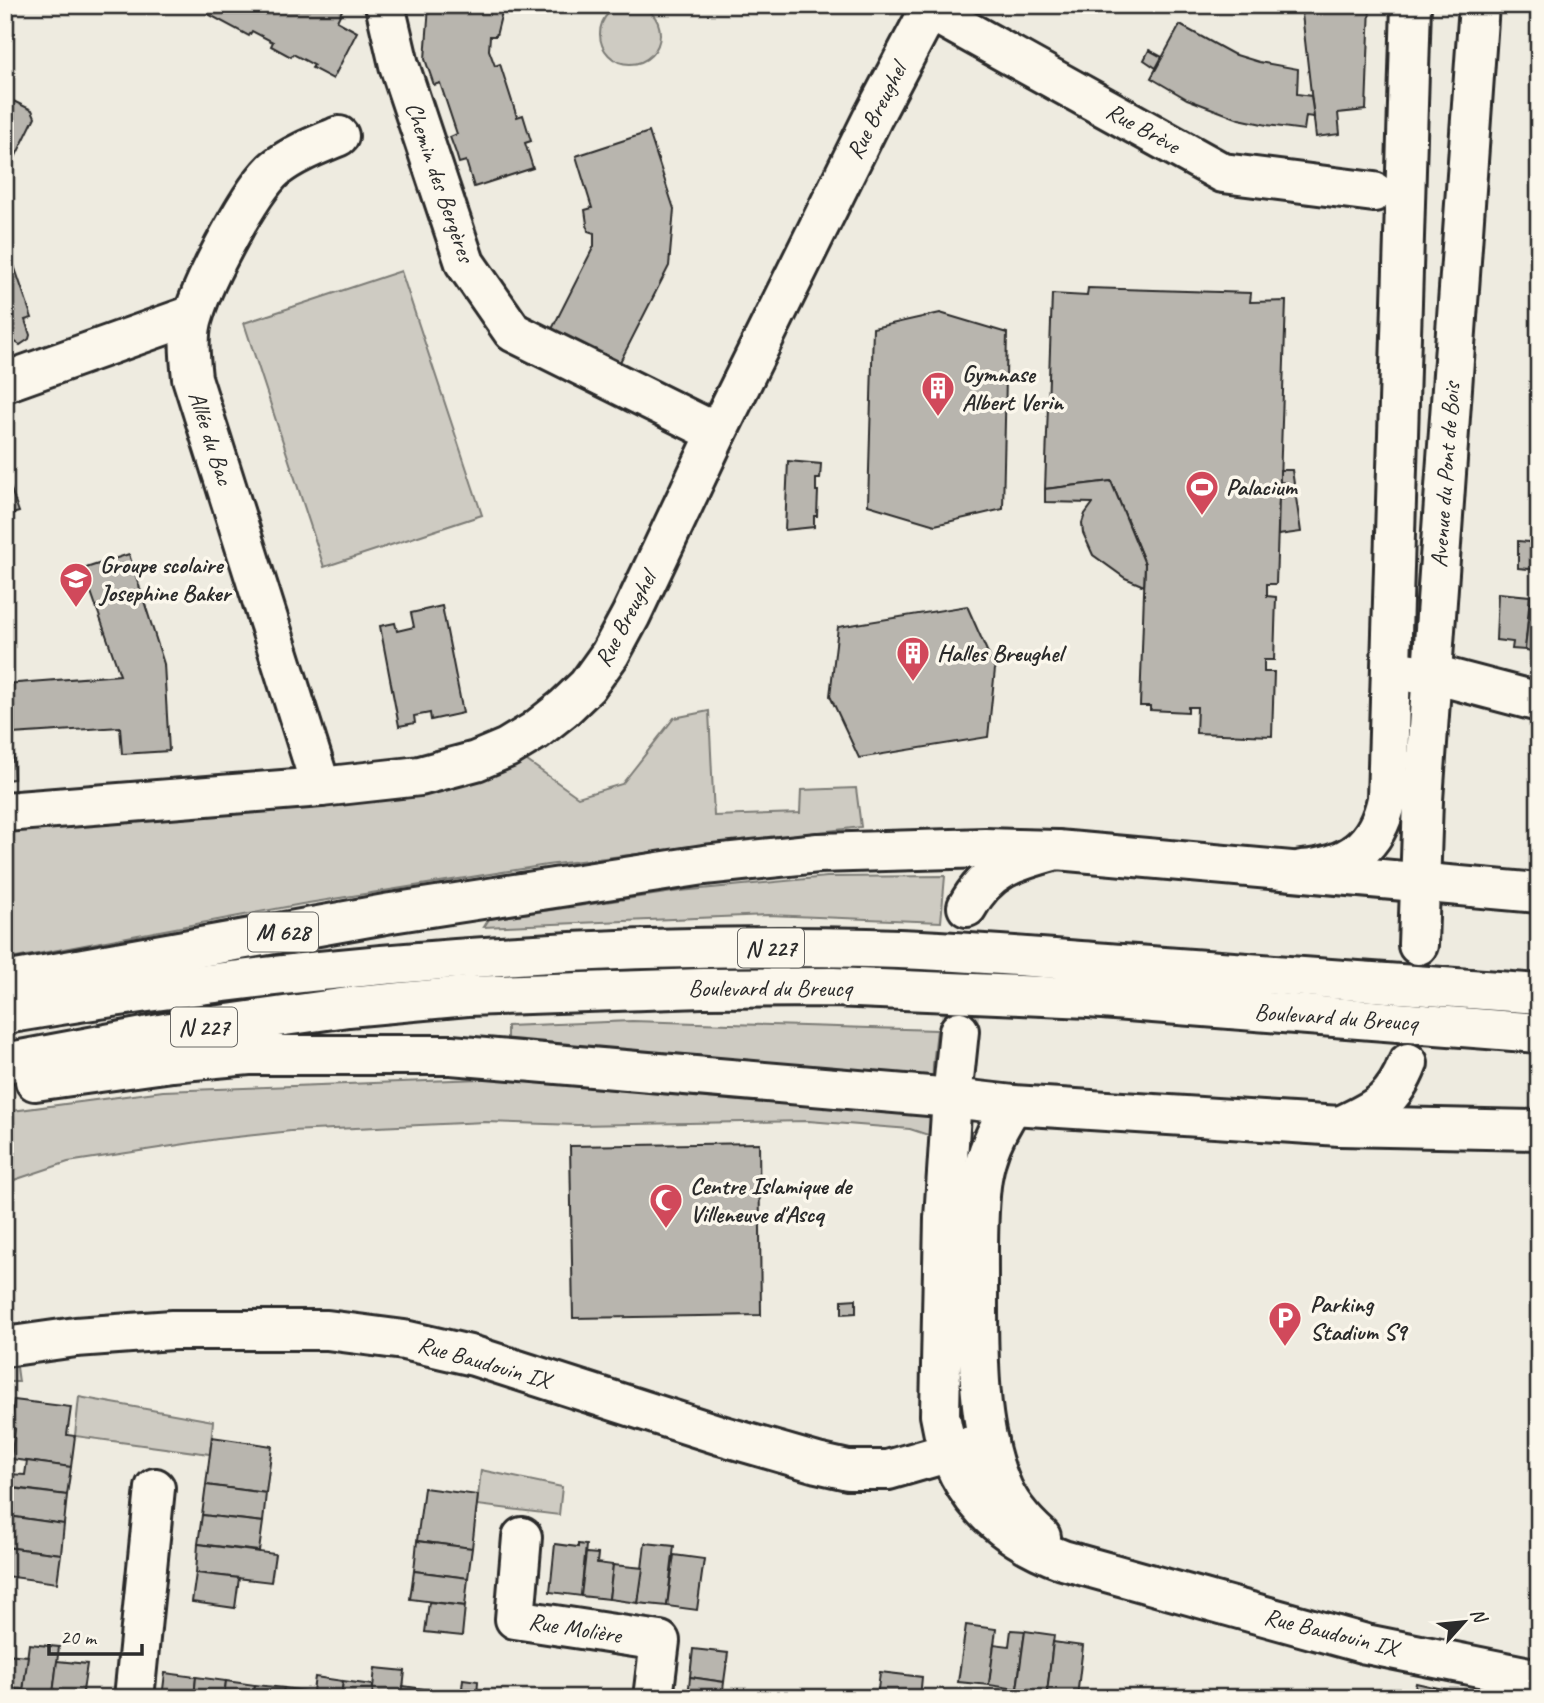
<svg xmlns="http://www.w3.org/2000/svg" width="1544" height="1703" font-family="Caveat,sans-serif">
	<style>
		.green { fill: #cecbc2; stroke: #7c7b76; stroke-width: 2 }
		.building { fill: #b8b5ae; stroke: #2b2b2b; stroke-width: 2 }
		.lines { fill: none; stroke-linecap: round; stroke-linejoin: round }
		.major-tunnel { stroke: #c7c5bc; stroke-width: 38; stroke-dasharray: 38 19; stroke-linecap: butt }
		.minor-casing { stroke: #2b2b2b; stroke-width: 44 }
		.major-casing { stroke: #2b2b2b; stroke-width: 44 }
		.highway-casing { stroke: #2b2b2b; stroke-width: 44 }
		.minor { stroke: #fbf7ec; stroke-width: 38 }
		.major { stroke: #fbf7ec; stroke-width: 38 }
		.highway { stroke: #fbf7ec; stroke-width: 38 }
		.labels { text-anchor: middle; stroke-width: 7; stroke-linejoin: round; paint-order: stroke }
		.shield { fill: #fbf7ec; stroke: #696865; stroke-width: 2 }
		.shield-label { font-size: 23px; font-weight: bold; fill: #2b2b2b }
		.street-label { font-size: 24px; fill: #2b2b2b; stroke: #fbf7ec }
		.poi-label { font-size: 24px; font-weight: bold; fill: #2b2b2b; stroke: #fbf7ec; text-anchor: start }
	</style>
	<rect width="100%" height="100%" fill="#eeebe0"/>
	<filter id="ink" filterUnits="userSpaceOnUse"><feTurbulence type="fractalNoise" baseFrequency=".0143" numOctaves="2"/><feDisplacementMap in="SourceGraphic" scale="14" xChannelSelector="R" yChannelSelector="G"/><feConvolveMatrix kernelMatrix="1 2 1 2 8 2 1 2 1" color-interpolation-filters="sRGB"/></filter>
	<g filter="url(#ink)">
		<!-- green -->
		<g class="green">
			<circle cx="630" cy="34" r="30"/>
			<path d="M401 271 482 515 324 567 244 323Z"/>
			<path d="M709 711 714 816 800 813 801 790 856 788 861 827 547 865 302 904 5 960V831L520 756 578 797 622 784 674 718Z"/>
			<path d="M945 876 941 922 768 915 484 927 489 919 680 891 827 877Z"/>
			<path d="M632 1021 937 1030 933 1065 931 1136 910 1129 808 1121 577 1125 485 1122 291 1131 218 1139 68 1162 5 1183V1112L163 1091 507 1078V1026Z"/>
			<path d="M8 1300 19 1382H5V1301Z"/>
			<path d="M79 1397 213 1421 210 1454 75 1436Z"/>
			<path d="M481 1470 562 1487 559 1515 477 1505Z"/>
		</g>
		<!-- building -->
		<g class="building">
			<path d="M201 5H342L344 6 337 21 357 32 333 79 312 68 314 65 293 54 291 57 271 46 273 42 252 31 249 36 208 14 209 9Z"/>
			<path d="M514 5 509 15 502 12 496 36H490L489 50 495 66 500 64 517 117 523 115 531 141 525 143 533 168 474 187 466 161 459 163 456 153 450 137 457 134 440 83 434 85 425 59 429 6Z"/>
			<path d="M1301 5H1370L1366 110 1338 113 1340 134 1316 137Z"/>
			<path d="M1180 25 1233 54 1259 62 1298 69 1297 94 1311 96 1314 117 1306 116 1304 130 1267 125 1239 119 1187 99 1151 78Z"/>
			<path d="M1149 50 1162 57 1156 68 1144 60Z"/>
			<path d="M5 97 32 110 35 117 8 172H5Z"/>
			<path d="M649 132 674 209 669 266 619 364 552 329 594 246V233L588 231 585 210 592 208 576 156Z"/>
			<path d="M5 239 32 318 25 320 30 335 29 339 20 345 11 339 7 326 5 327Z"/>
			<path d="M1088 288 1251 293 1250 302 1286 301 1280 482 1288 483 1283 499 1279 498 1276 584H1267V596L1276 597 1274 660H1264V672H1274L1272 736 1196 733 1197 707H1188V712L1150 710V706H1140L1145 564 1111 481 1045 489 1052 294 1087 296Z"/>
			<path d="M940 313 1007 333 1003 509 935 525 868 505 873 328Z"/>
			<path d="M5 342 12 360 5 362Z"/>
			<path d="M788 461 821 464 820 479H816V491H818L817 516H814V527L785 530Z"/>
			<path d="M1280 470H1292L1301 532 1278 535 1279 498 1283 499 1288 483 1280 482Z"/>
			<path d="M5 472 19 512 5 516Z"/>
			<path d="M1111 481 1145 564 1144 586 1125 578 1093 555 1083 533 1082 523 1085 514 1093 503 1045 502V489Z"/>
			<path d="M1518 541 1539 543V570L1518 568Z"/>
			<path d="M129 554 164 664 169 751 122 754 120 727 12 734 14 779 5 780V684L120 675 83 569Z"/>
			<path d="M1498 593 1530 596 1525 650 1512 649 1513 642 1496 640Z"/>
			<path d="M1530 603 1539 604V652L1525 650Z"/>
			<path d="M442 606 463 713 431 720 430 713 414 716 415 723 399 726 380 626 395 623 397 631 414 627 411 613Z"/>
			<path d="M967 606 995 669 988 737 859 758 830 696 838 627Z"/>
			<path d="M759 1143 761 1315 573 1318 570 1146Z"/>
			<path d="M856 1299V1313L842 1314V1300Z"/>
			<path d="M14 1400 71 1407 67 1435 75 1436 71 1467 11 1459 15 1429 11 1428Z"/>
			<path d="M212 1437 272 1446 266 1493 206 1485Z"/>
			<path d="M27 1461 71 1467 67 1495 7 1487 9 1474 25 1475Z"/>
			<path d="M206 1485 266 1493 263 1522 202 1515Z"/>
			<path d="M11 1488 67 1495 64 1524 8 1516Z"/>
			<path d="M424 1488 478 1495 472 1548 417 1541Z"/>
			<path d="M202 1515 263 1522 259 1551 198 1544Z"/>
			<path d="M8 1516 64 1524 61 1554 5 1547Z"/>
			<path d="M417 1541 472 1548 468 1578 414 1571Z"/>
			<path d="M645 1543 674 1546 667 1606 638 1603Z"/>
			<path d="M198 1544 275 1554 271 1582 196 1573Z"/>
			<path d="M555 1544 578 1547V1544L586 1545 581 1596 550 1592Z"/>
			<path d="M5 1547 61 1554 57 1583 5 1576Z"/>
			<path d="M586 1553 598 1554 597 1563 613 1565 609 1599 581 1596Z"/>
			<path d="M674 1555 704 1559 697 1610 667 1606Z"/>
			<path d="M613 1565 643 1568 638 1603 609 1599Z"/>
			<path d="M414 1571 468 1578 465 1606 410 1599Z"/>
			<path d="M196 1573 239 1578 235 1608 192 1602Z"/>
			<path d="M429 1602 465 1606 462 1636 425 1632Z"/>
			<path d="M966 1625 996 1629 989 1685 958 1682Z"/>
			<path d="M1011 1630 1025 1631 1017 1689 989 1685 994 1644 1009 1646Z"/>
			<path d="M1025 1631 1054 1635 1047 1693 1017 1689Z"/>
			<path d="M1053 1642 1083 1646 1077 1697 1047 1693Z"/>
			<path d="M29 1644 59 1647 53 1694 23 1690Z"/>
			<path d="M693 1649 728 1653 724 1682 690 1677Z"/>
			<path d="M5 1654 28 1656 23 1690 5 1688Z"/>
			<path d="M57 1661 87 1664 82 1698 53 1694Z"/>
			<path d="M375 1668 405 1671 402 1698H372Z"/>
			<path d="M880 1672 922 1677 920 1698H877Z"/>
			<path d="M165 1673 196 1677 194 1698H162Z"/>
			<path d="M196 1677 226 1681 224 1698H194Z"/>
			<path d="M315 1677 343 1681 341 1698H312Z"/>
			<path d="M690 1677 724 1682 722 1698H688Z"/>
			<path d="M463 1679 478 1681 477 1696 489 1698H461Z"/>
			<path d="M226 1681 255 1685 253 1698H224Z"/>
			<path d="M343 1681 373 1685 372 1698H341Z"/>
			<path d="M1416 1683 1482 1698H1413Z"/>
			<path d="M255 1685 284 1688 282 1698H253Z"/>
			<path d="M403 1686 432 1690 431 1698H402Z"/>
			<path d="M284 1688 313 1692 312 1698H282Z"/>
			<path d="M432 1690 461 1694V1698H431Z"/>
		</g>
		<g class="lines">
			<!-- major-tunnel -->
			<path class="major-tunnel" d="M959 1031 967 907"/>
			<defs>
				<g id="minor">
					<path d="M385 5 399 65 465 263 513 332 717 433"/>
					<path d="M929 10 1223 173 1374 192"/>
					<path d="M5 382 193 315"/>
					<path d="M1398 671 1448 678 1539 702"/>
					<path d="M321 787 192 378C190 358 187 334 194 314 203 282 252 187 276 168 295 153 318 145 339 136"/>
					<path d="M5 812 321 787 420 776 476 761 507 748 535 731 564 708 587 686 610 654 631 615 717 433 872 119 932 5"/>
					<path d="M952 1098 944 1218 940 1415C952 1488 994 1535 1063 1560L1366 1644 1539 1679"/>
					<path d="M1013 1105C998 1127 986 1151 982 1178 977 1211 978 1247 978 1280 978 1341 976 1425 1000 1482 1008 1503 1024 1522 1041 1537"/>
					<path d="M5 1347 76 1337 172 1330H327L404 1340 474 1356 720 1435 817 1463 848 1470H888L988 1441"/>
					<path d="M522 1537 515 1619 660 1641 653 1698"/>
					<path d="M134 1698 155 1488"/>
				</g>
				<g id="major">
					<path d="M1302 870C1349 866 1377 847 1387 799L1411 5"/>
					<path d="M967 907C988 868 1016 861 1057 850L1539 893"/>
					<path d="M1418 945 1423 800 1479 5"/>
					<path d="M959 1031 952 1098 1013 1105 1340 1126 1539 1130"/>
					<path d="M1340 1126C1376 1109 1393 1102 1408 1063"/>
				</g>
				<g id="highway">
					<path d="M5 982 391 913 704 865 818 853 985 848 1057 850"/>
					<path d="M5 1014C288 966 581 942 868 948 953 950 1038 958 1122 964 1261 974 1400 984 1539 994"/>
					<path d="M5 1063 171 1032 348 1007 467 996 703 988 833 987 1089 998 1539 1033"/>
					<path d="M35 1081 172 1062 249 1055H451L952 1098"/>
				</g>
			</defs>
			<!-- minor casing -->
			<use href="#minor" class="minor-casing"/>
			<!-- major casing -->
			<use href="#major" class="major-casing"/>
			<!-- highway casing -->
			<use href="#highway" class="highway-casing"/>
			<!-- minor -->
			<use href="#minor" class="minor"/>
			<!-- major -->
			<use href="#major" class="major"/>
			<!-- highway -->
			<use href="#highway" class="highway"/>
		</g>
	</g>
	<!-- icons -->
	<defs>
		<symbol id="building-pin" viewBox="-11 -11 22 30"><path d="M0 17L-7.5 6A9.5 9.5 0 1 1 7.5 6Z" fill="#d1495b" stroke="#fbf7ec"/><path d="M-4-6H4V6H1V3H-1V6H-4ZM-2.5-4.3h1.7v1.8h-1.7ZM.8-4.3h1.7v1.8H.8ZM-2.5-1h1.7V.8h-1.7ZM.8-1h1.7V.8H.8Z" fill="#fff"/></symbol>
		<symbol id="stadium-pin" viewBox="-11 -11 22 30"><path d="M0 17L-7.5 6A9.5 9.5 0 1 1 7.5 6Z" fill="#d1495b" stroke="#fbf7ec"/><path d="M0-5a6.5 5 0 1 0 0 10a6.5 5 0 1 0 0-10ZM-3.5-1.8h7v3.6h-7Z" fill="#fff"/></symbol>
		<symbol id="school-pin" viewBox="-11 -11 22 30"><path d="M0 17L-7.5 6A9.5 9.5 0 1 1 7.5 6Z" fill="#d1495b" stroke="#fbf7ec"/><path d="M0-5L7-2L0 1L-7-2ZM-4 1L0 2.5L4 1V4Q0 6-4 4Z" fill="#fff"/></symbol>
		<symbol id="mosque-pin" viewBox="-11 -11 22 30"><path d="M0 17L-7.5 6A9.5 9.5 0 1 1 7.5 6Z" fill="#d1495b" stroke="#fbf7ec"/><path d="M3.5-4.9A6 6 0 1 0 3.5 4.9A5 5 0 1 1 3.5-4.9Z" fill="#fff"/></symbol>
		<symbol id="parking-pin" viewBox="-11 -11 22 30"><path d="M0 17L-7.5 6A9.5 9.5 0 1 1 7.5 6Z" fill="#d1495b" stroke="#fbf7ec"/><path d="M-3.5-5.5H1a3.5 3.5 0 0 1 0 7H-1V5.5H-3.5ZM-1-3.4V-.6H.8a1.4 1.4 0 0 0 0-2.8Z" fill="#fff"/></symbol>
	</defs>
	<g fill-rule="evenodd">
		<use href="#building-pin" x="919" y="369" width="38" height="52"/>
		<use href="#stadium-pin" x="1183" y="468" width="38" height="52"/>
		<use href="#school-pin" x="57" y="560" width="38" height="52"/>
		<use href="#building-pin" x="894" y="634" width="38" height="52"/>
		<use href="#mosque-pin" x="647" y="1181" width="38" height="52"/>
		<use href="#parking-pin" x="1266" y="1299" width="38" height="52"/>
	</g>
	<g class="labels">
		<!-- shield labels -->
		<g class="shield">
			<rect x="248" y="912.5" width="70" height="39" rx="5"/>
			<rect x="738" y="928.5" width="66" height="39" rx="5"/>
			<rect x="171" y="1007.5" width="66" height="39" rx="5"/>
		</g>
		<g class="shield-label">
			<text x="283" y="940">M 628</text>
			<text x="771" y="956">N 227</text>
			<text x="204" y="1035">N 227</text>
		</g>
		<!-- street labels -->
		<g class="street-label">
			<text transform="translate(876 111) rotate(-63)" y="8">Rue Breughel</text>
			<text transform="translate(1143 128) rotate(29)" y="8">Rue Brève</text>
			<text transform="translate(440 182) rotate(71)" y="8">Chemin des Bergères</text>
			<text transform="translate(211 438) rotate(72)" y="8">Allée du Bac</text>
			<text transform="translate(1445 475) rotate(-86)" y="8">Avenue du Pont de Bois</text>
			<text transform="translate(625 619) rotate(-62)" y="8">Rue Breughel</text>
			<text x="770" y="996">Boulevard du Breucq</text>
			<text transform="translate(1336 1017) rotate(4)" y="8">Boulevard du Breucq</text>
			<text transform="translate(484 1362) rotate(16)" y="8">Rue Baudouin IX</text>
			<text transform="translate(575 1628) rotate(9)" y="8">Rue Molière</text>
			<text transform="translate(1331 1632) rotate(14)" y="8">Rue Baudouin IX</text>
		</g>
		<!-- poi labels -->
		<g class="poi-label">
			<text x="962" y="382">Gymnase<tspan x="962" dy="28">Albert Verin</tspan></text>
			<text x="1226" y="495">Palacium</text>
			<text x="100" y="573">Groupe scolaire<tspan x="100" dy="28">Josephine Baker</tspan></text>
			<text x="937" y="661">Halles Breughel</text>
			<text x="690" y="1194">Centre Islamique de<tspan x="690" dy="28">Villeneuve d'Ascq</tspan></text>
			<text x="1310" y="1312">Parking<tspan x="1310" dy="28">Stadium S9</tspan></text>
		</g>
	</g>
	<!-- margin -->
	<rect width="1544" height="1703" fill="none" stroke="#fbf7ec" stroke-width="28"/>
	<rect x="14" y="14" width="1516" height="1675" fill="none" stroke="#2b2b2b" stroke-width="2.5" filter="url(#ink)"/>
	<!-- north arrow -->
	<g transform="translate(1464 1622) rotate(63)" stroke="#fbf7ec" stroke-width="5" paint-order="stroke">
	<path d="M0-5L12 26L0 18L-12 26Z" fill="#2b2b2b"/>
	<text y="-10" font-size="19" font-weight="bold" text-anchor="middle" fill="#2b2b2b">N</text>
	</g>
	<!-- scale -->
	<path d="M49 1644v10h93v-10" fill="none" stroke="#2b2b2b" stroke-width="3.5"/>
	<text x="60" y="1644" font-size="21" fill="#2b2b2b" stroke="#fbf7ec" stroke-width="5" paint-order="stroke">20 m</text>
</svg>
